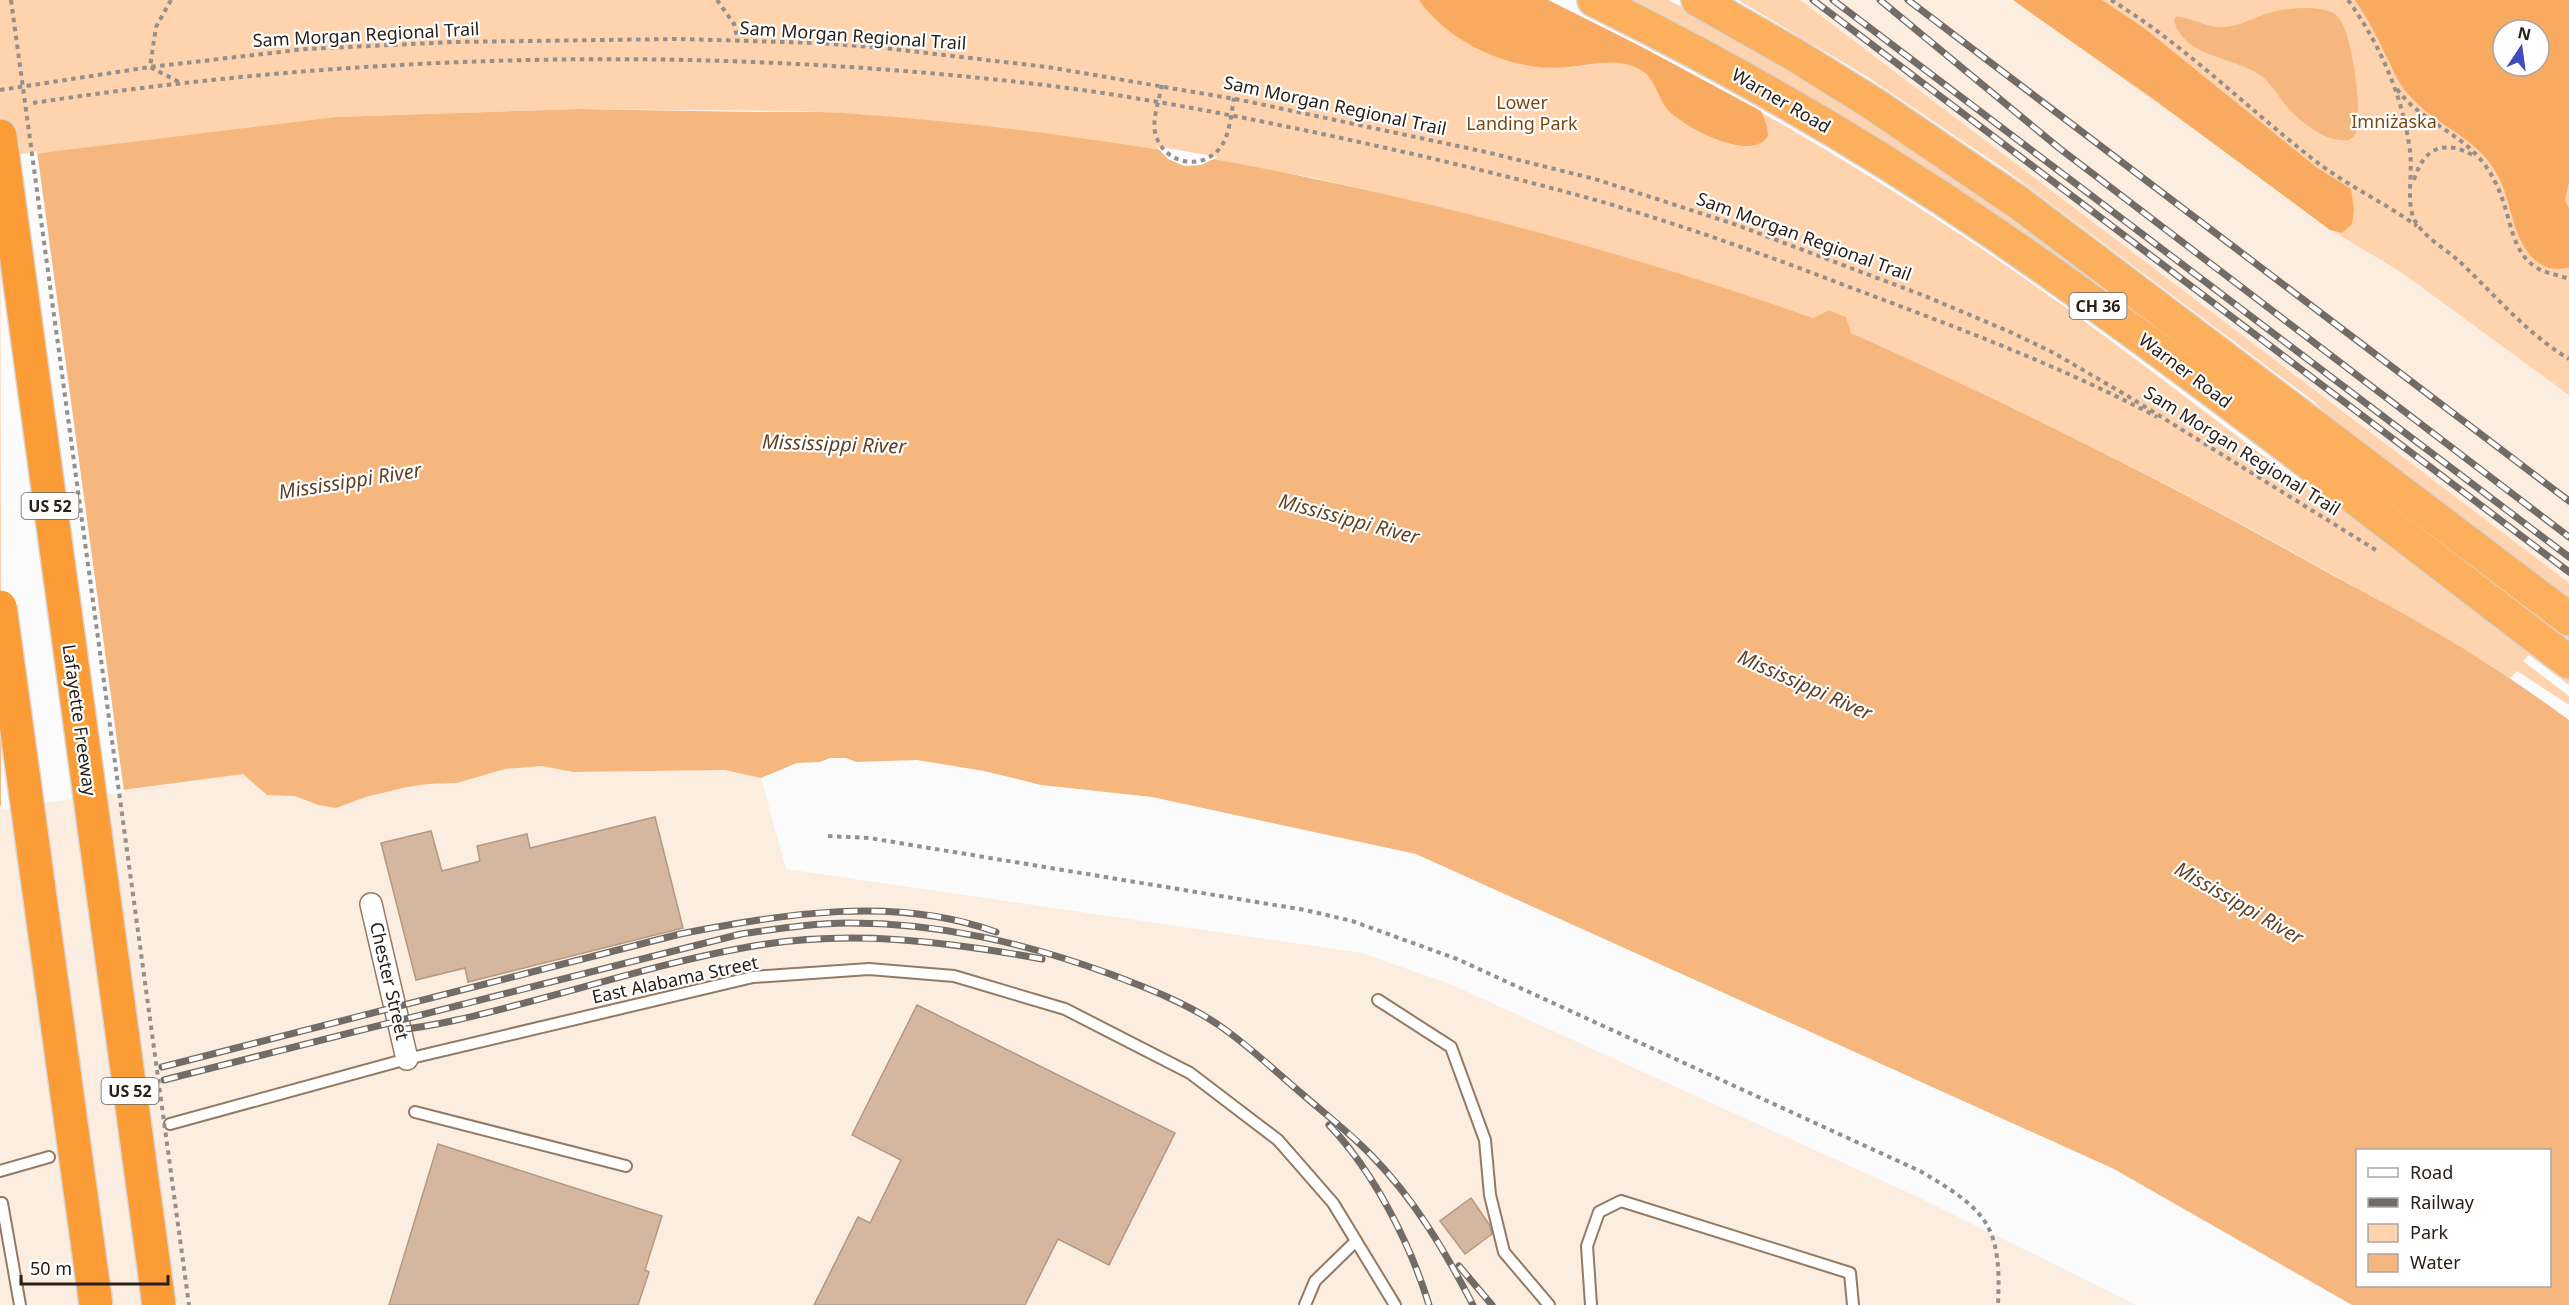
<svg xmlns="http://www.w3.org/2000/svg" width="2569" height="1305" font-family="'Noto Sans',sans-serif">
	<style>
		.built { fill: #fcede1 }
		.green { fill: #fed3ad; fill-rule: evenodd }
		.forest { fill: #f8ab60; fill-rule: evenodd }
		.water { fill: #f6b77f; fill-rule: evenodd }
		.pier { fill: #fbfbfb }
		.building { fill: #d4b79e; stroke: #b49880; stroke-width: 1.5 }
		.lines { fill: none; stroke-linecap: round; stroke-linejoin: round }
		.service-casing { stroke: #957a63; stroke-width: 14 }
		.minor-casing { stroke: #957a63; stroke-width: 24 }
		.trunk-casing { stroke: #d9d7d5; stroke-width: 36 }
		.motorway-casing { stroke: #d9d7d5; stroke-width: 36 }
		.path { stroke: #95908c; stroke-width: 4; stroke-dasharray: 4.5 4.5; stroke-linecap: butt }
		.service { stroke: #fff; stroke-width: 10 }
		.minor { stroke: #fff; stroke-width: 21 }
		.trunk { stroke: #fcb05e; stroke-width: 33 }
		.motorway { stroke: #fb9c36; stroke-width: 33 }
		.rail-casing { stroke: #736b65; stroke-width: 7 }
		.rail { stroke: #fff; stroke-width: 4.5; stroke-dasharray: 14; stroke-linecap: butt }
		.motorway-bridge-casing { stroke: #d9d7d5; stroke-width: 36; stroke-linecap: butt }
		.path-bridge { stroke: #95908c; stroke-width: 4; stroke-dasharray: 4.5 4.5; stroke-linecap: butt }
		.motorway-bridge { stroke: #fb9c36; stroke-width: 33 }
		.labels { text-anchor: middle; stroke-width: 4.5; stroke-linejoin: round; paint-order: stroke }
		.shield { fill: #fff; stroke: #6b635d; stroke-width: 1.5 }
		.shield-label { font-size: 16px; font-weight: bold; fill: #2b2017 }
		.street-label { font-size: 18px; fill: #2b2017; stroke: #fff }
		.park-label { font-size: 18px; fill: #7a480f; stroke: #fff }
		.water-label { font-size: 20px; font-style: italic; fill: #614022; stroke: #fff }
	</style>
	<rect width="100%" height="100%" fill="#fbfbfb"/>
	<!-- built -->
	<g class="built">
		<path d="M1793 0H2055L2569 390V586Z"/>
		<path d="M542 766 573 772 725 770 761 778 786 869 1362 953 1450 984 1916 1196 2137 1305H0V806L243 773 267 795 295 796 318 805 336 808 366 797 407 787 428 784 457 783 505 769Z"/>
	</g>
	<!-- green -->
	<g class="green">
		<path d="M0 0H1548C1715 81 1875 174 2027 280 2120 345 2209 416 2300 483 2323 500 2348 513 2372 530 2439 578 2503 630 2569 679V685L2529 655 2523 661 2569 696V705L2517 671 2510 678C2452 640 2390 607 2330 573 2174 485 2014 406 1850 333L1846 317 1829 310 1813 318 1565 242 1426 204 1315 178 1088 139 857 114 803 111 578 109 336 117 0 161Z"/>
		<path d="M1625 0H1669L1730 34 1931 158 2569 636V645Z"/>
		<path d="M1738 0H1800L2569 583V602L2352 437 2313 401 2007 171 1866 76Z"/>
		<path d="M2013 0H2569V395L2401 272 2334 232 2339 233ZM2503 30H2539V66H2503Z"/>
	</g>
	<!-- forest -->
	<g class="forest">
		<path d="M1419 0H1548L1640 46 1761 111 1767 126 1768 136C1752 163 1686 128 1670 112 1657 99 1656 77 1639 69 1617 57 1591 65 1567 67 1512 72 1450 44 1419 0Z"/>
		<path d="M2013 0H2102L2144 28 2316 167 2351 189 2354 210 2352 224 2342 233 2330 230 2155 100Z"/>
		<path d="M2355 0H2569V182L2565 200 2569 208V267C2556 272 2541 267 2532 257 2510 234 2512 196 2494 169 2473 136 2434 124 2409 95 2398 84 2393 69 2386 56 2377 36 2367 18 2355 0ZM2503 30H2539V66H2503Z"/>
	</g>
	<!-- water -->
	<g class="water">
		<path d="M2309 8C2321 9 2331 9 2339 18 2352 33 2362 110 2357 129 2356 134 2354 137 2349 140 2327 144 2297 120 2284 103 2276 93 2271 83 2260 75 2233 56 2185 58 2174 21L2175 17C2185 15 2204 27 2221 27 2238 27 2251 19 2266 14 2280 9 2295 8 2309 8Z"/>
		<path d="M578 109C637 110 696 111 755 112 789 112 823 111 857 114 1183 138 1505 210 1813 318L1829 310 1846 317 1851 333C2012 405 2171 484 2325 571 2378 600 2432 628 2483 661 2512 679 2541 700 2569 720V1305H2352L2114 1169 1416 854 1152 797 1041 785 984 771 917 760 856 762 846 758H830L820 762 797 763 761 778 725 770 573 772 542 766 505 769 457 783 428 784 407 787 366 797 336 808 318 805 295 796 267 795 243 774 0 806V161L49 152 336 117ZM2358 1150H2550V1286H2358Z"/>
	</g>
	<!-- pier -->
	<g class="pier">
		<path d="M1156 146 1218 157 1201 165 1184 166 1168 159Z"/>
		<path d="M37 151 124 792 1 809 0 158Z"/>
	</g>
	<!-- building -->
	<g class="building">
		<path d="M655 817 683 928 468 982 465 968 416 980 381 843 431 831 442 871 480 861 477 846 527 834 530 848Z"/>
		<path d="M917 1005 1175 1133 1109 1265 1058 1239 1025 1305H814L858 1217 870 1223 901 1160 852 1135Z"/>
		<path d="M438 1144 662 1216 645 1270 649 1272 638 1305H389Z"/>
		<path d="M1471 1198 1489 1224 1492 1234 1465 1254 1440 1221Z"/>
	</g>
	<g class="lines">
		<defs>
			<g id="service">
				<path d="M1378 1000 1451 1047 1485 1140 1490 1195 1504 1252 1549 1305"/>
				<path d="M415 1112 626 1166"/>
				<path d="M170 1124 407 1059 753 977 869 969 954 976 1065 1009 1190 1073 1278 1140 1333 1203 1395 1305"/>
				<path d="M0 1171 49 1157"/>
				<path d="M2 1203 20 1305"/>
				<path d="M1305 1305 1315 1281 1356 1241"/>
				<path d="M1591 1305 1587 1246 1599 1212 1621 1201 1850 1273 1853 1305"/>
			</g>
			<path id="minor" d="M371 904 407 1059"/>
			<g id="trunk">
				<path d="M1594 0C1732 68 1867 146 1994 233 2191 368 2379 518 2569 662"/>
				<path d="M1698 0 1795 55 1872 103 2019 203 2569 619"/>
			</g>
			<path id="motorway" d="M0 136 101 877"/>
		</defs>
		<!-- service casing -->
		<use href="#service" class="service-casing"/>
		<!-- minor casing -->
		<use href="#minor" class="minor-casing"/>
		<!-- trunk casing -->
		<use href="#trunk" class="trunk-casing"/>
		<!-- motorway casing -->
		<use href="#motorway" class="motorway-casing"/>
		<!-- path -->
		<g class="path">
			<path d="M171 0 156 27 150 67 179 82"/>
			<path d="M717 0 734 24 738 41"/>
			<path d="M2111 0C2182 43 2244 105 2309 156 2342 183 2382 201 2417 226"/>
			<path d="M2348 0C2380 44 2403 97 2410 151 2413 171 2406 201 2414 219 2422 236 2446 249 2460 262 2496 296 2526 333 2569 359"/>
			<path d="M1162 85C1159 101 1151 121 1156 136 1165 164 1202 171 1220 148 1230 135 1231 114 1234 98"/>
			<path d="M2397 89C2419 120 2457 131 2481 160 2491 172 2498 186 2503 201 2511 223 2513 251 2534 266 2545 274 2557 274 2569 279"/>
			<path d="M0 90 150 67 306 49 454 42 678 39 819 43 884 48 1047 67 1241 100 1486 152 1595 179 1734 224 1925 296 2008 331 2052 352 2126 395 2379 552"/>
			<path d="M33 103C361 53 696 45 1027 83 1125 94 1222 113 1318 133 1415 154 1511 176 1606 203 1687 227 1766 255 1844 285 1950 325 2057 364 2157 417"/>
			<path d="M2414 180C2424 146 2446 139 2476 157"/>
			<path d="M828 836 869 838 1305 910 1352 921 1457 959 1920 1171C1942 1184 1976 1203 1988 1227 2000 1249 1999 1281 1998 1305"/>
		</g>
		<!-- service -->
		<use href="#service" class="service"/>
		<!-- minor -->
		<use href="#minor" class="minor"/>
		<!-- trunk -->
		<use href="#trunk" class="trunk"/>
		<!-- motorway -->
		<use href="#motorway" class="motorway"/>
		<defs>
			<g id="rail">
				<path d="M1813 0 2569 572"/>
				<path d="M1833 0 2569 557"/>
				<path d="M1880 0 2059 148 2569 537"/>
				<path d="M1908 0 2569 501"/>
				<path d="M397 1030C436 1026 475 1016 513 1006 591 986 669 961 748 947 847 929 944 941 1042 959"/>
				<path d="M162 1067 680 934C784 914 894 895 996 932"/>
				<path d="M164 1080 741 934C777 929 813 923 849 923 940 923 1025 943 1110 974 1147 988 1187 1003 1220 1026 1249 1046 1274 1070 1301 1093 1324 1113 1350 1133 1372 1156 1414 1199 1445 1251 1473 1305"/>
				<path d="M1329 1125C1374 1172 1410 1243 1429 1305"/>
				<path d="M1459 1266 1492 1305"/>
			</g>
		</defs>
		<!-- rail casing -->
		<use href="#rail" class="rail-casing"/>
		<!-- rail -->
		<use href="#rail" class="rail"/>
		<defs>
			<g id="motorway-bridge">
				<path d="M0 607 96 1305"/>
				<path d="M101 877 159 1305"/>
			</g>
		</defs>
		<!-- motorway-bridge casing -->
		<use href="#motorway-bridge" class="motorway-bridge-casing"/>
		<!-- path-bridge -->
		<path class="path-bridge" d="M11 0 189 1305"/>
		<!-- motorway-bridge -->
		<use href="#motorway-bridge" class="motorway-bridge"/>
	</g>
	<g class="labels">
		<!-- shield labels -->
		<g class="shield">
			<rect x="2069.5" y="293" width="57" height="26" rx="4.5"/>
			<rect x="21.5" y="493" width="57" height="26" rx="4.5"/>
			<rect x="101.5" y="1078" width="57" height="26" rx="4.5"/>
		</g>
		<g class="shield-label">
			<text x="2098" y="312">CH 36</text>
			<text x="50" y="512">US 52</text>
			<text x="130" y="1097">US 52</text>
		</g>
		<!-- street labels -->
		<g class="street-label">
			<text transform="translate(366 35) rotate(-3)" y="6">Sam Morgan Regional Trail</text>
			<text transform="translate(853 36) rotate(4)" y="6">Sam Morgan Regional Trail</text>
			<text transform="translate(1781 101) rotate(30)" y="6">Warner Road</text>
			<text transform="translate(1335 106) rotate(12)" y="6">Sam Morgan Regional Trail</text>
			<text transform="translate(1804 237) rotate(20)" y="6">Sam Morgan Regional Trail</text>
			<text transform="translate(2185 371) rotate(37)" y="6">Warner Road</text>
			<text transform="translate(2242 451) rotate(32)" y="6">Sam Morgan Regional Trail</text>
			<text transform="translate(79 720) rotate(82)" y="6">Lafayette Freeway</text>
			<text transform="translate(675 980) rotate(-12)" y="6">East Alabama Street</text>
			<text transform="translate(389 981) rotate(77)" y="6">Chester Street</text>
		</g>
		<!-- park labels -->
		<g class="park-label">
			<text x="1522" y="109">Lower<tspan x="1522" dy="21">Landing Park</tspan></text>
			<text x="2394" y="128">Imniżaska</text>
		</g>
		<!-- water labels -->
		<g class="water-label">
			<text transform="translate(834 444) rotate(2)" y="7">Mississippi River</text>
			<text transform="translate(350 481) rotate(-9)" y="7">Mississippi River</text>
			<text transform="translate(1349 519) rotate(15)" y="7">Mississippi River</text>
			<text transform="translate(1805 685) rotate(24)" y="7">Mississippi River</text>
			<text transform="translate(2239 903) rotate(30)" y="7">Mississippi River</text>
		</g>
	</g>
	<!-- legend -->
	<rect x="2356" y="1149" width="195" height="138" fill="#ffffff" stroke="#aaa6a2" stroke-width="1.5"/>
	<rect x="2368" y="1168" width="30" height="9" fill="#ffffff" stroke="#aaa6a2" stroke-width="1.5"/>
	<text x="2410" y="1179" font-size="18" fill="#2b2017">Road</text>
	<rect x="2368" y="1198" width="30" height="9" fill="#736b65" stroke="#aaa6a2" stroke-width="1.5"/>
	<text x="2410" y="1209" font-size="18" fill="#2b2017">Railway</text>
	<rect x="2368" y="1224" width="30" height="18" fill="#fed3ad" stroke="#aaa6a2" stroke-width="1.5"/>
	<text x="2410" y="1239" font-size="18" fill="#2b2017">Park</text>
	<rect x="2368" y="1254" width="30" height="18" fill="#f6b77f" stroke="#aaa6a2" stroke-width="1.5"/>
	<text x="2410" y="1269" font-size="18" fill="#2b2017">Water</text>
	<!-- north arrow -->
	<g transform="translate(2521 48) rotate(13)"><circle r="28" fill="#ffffff" stroke="#aaa6a2" stroke-width="1.5"/>
	<path d="M0-4.5L10 22L0 15L-10 22Z" fill="#3f4bbf"/>
	<text y="-9" font-size="16" font-weight="bold" text-anchor="middle" fill="#2b2017">N</text>
	</g>
	<!-- scale -->
	<path d="M21 1275v9h147v-9" fill="none" stroke="#2b2017" stroke-width="3"/>
	<text x="30" y="1275" font-size="18" fill="#2b2017" stroke="#ffffff" stroke-width="4.5" paint-order="stroke">50 m</text>
</svg>
